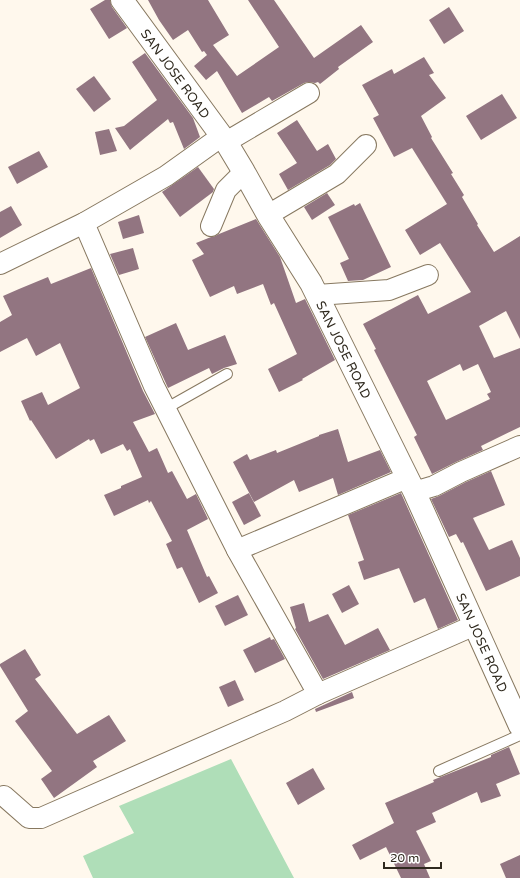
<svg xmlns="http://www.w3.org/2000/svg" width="520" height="878" font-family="'Varela Round',sans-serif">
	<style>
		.green { fill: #afdeb8 }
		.building { fill: #927581; fill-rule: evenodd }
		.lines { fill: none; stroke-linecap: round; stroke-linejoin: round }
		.service-casing { stroke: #877860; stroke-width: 12 }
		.minor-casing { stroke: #877860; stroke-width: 22 }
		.tertiary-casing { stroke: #877860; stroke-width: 24 }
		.service { stroke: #fff; stroke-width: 10 }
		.minor { stroke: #fff; stroke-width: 20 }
		.tertiary { stroke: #fff; stroke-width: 22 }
		.labels { text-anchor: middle; stroke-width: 4; stroke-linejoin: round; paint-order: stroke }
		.street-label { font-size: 13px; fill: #2f291e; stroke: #fff }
	</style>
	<rect width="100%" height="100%" fill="#fff8ed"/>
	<!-- green -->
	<path class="green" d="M231 759 294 878H93L83 856 134 833 119 806Z"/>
	<!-- building -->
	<g class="building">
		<path d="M105 0H110L112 7 127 28 109 39 90 9Z"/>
		<path d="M148 0H208L229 35 213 45 237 76 279 47 248 0H274L314 58 361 25 373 42 338 67 339 69 320 84 318 82 315 83 309 82 304 83 272 101 269 97 242 113 217 71 206 80 194 66 207 55 204 51 202 52 188 30 173 40 159 20Z"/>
		<path d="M449 7 464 31 444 44 429 20Z"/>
		<path d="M145 53 193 118 200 137 184 149 173 122 170 123 168 119 130 150 115 128 124 126 157 100 132 62Z"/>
		<path d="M424 57 434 73 429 75 446 98 421 116 432 137 431 138 453 173 451 174 464 195 462 197 478 224 477 225 494 252 520 236V339L506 311 479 326 494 358 520 348V427L481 446 483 450 456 462 432 474 414 437 417 435 374 350 376 349 363 324 418 295 428 314 471 292 440 243 420 255 405 230 447 204 412 148 394 157 373 118 379 115 362 85 392 69 394 74ZM460 364 463 371 478 364 491 392 487 394 490 399 446 420 427 381Z"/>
		<path d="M94 76 111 99 94 112 76 89Z"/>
		<path d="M502 94 517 118 481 140 466 116Z"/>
		<path d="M297 120 317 151 328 144 336 159 330 165 288 190 279 174 297 163 277 133Z"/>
		<path d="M109 129 117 151 100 155 95 132Z"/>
		<path d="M39 151 48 167 17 184 8 167Z"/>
		<path d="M198 167 214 189 213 192 180 217 162 192Z"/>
		<path d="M327 193 335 205 312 220 304 207Z"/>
		<path d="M360 203 391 267 363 280 348 281 340 263 349 259 328 217 354 204 355 206Z"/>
		<path d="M11 206 22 225 0 238V212Z"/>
		<path d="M139 215 144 233 123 239 118 222Z"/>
		<path d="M256 219 280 257 296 303 305 299 335 360 302 379 303 380 279 392 268 369 297 354 274 303 271 305 263 284 237 294 234 286 210 297 192 260 204 254 196 243 211 237H213L219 234Z"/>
		<path d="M133 248 139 269 119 275 110 254Z"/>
		<path d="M91 268 143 391 155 414 133 422 149 452 157 448 168 473 172 471 187 499 196 494 208 519 187 530 207 577 209 576 218 593 199 603 182 567 177 569 166 544 172 541 151 501 149 503 148 500 114 516 104 495 121 488V486L142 477 130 449 127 451 123 444 101 454 94 439 90 441 89 439 56 459 31 420 30 421 21 401 42 392 48 405 80 388 60 343 36 356 27 338 0 352V322L12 315 3 296 19 289 48 277 51 284Z"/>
		<path d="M176 323 188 350 225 335 237 364 224 368 212 374 209 368 168 388 145 337Z"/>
		<path d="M338 429 348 462 380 450 391 472 338 495 333 478 299 492 294 480 254 502 233 462 247 454 250 460 276 450 277 453 319 436V435Z"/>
		<path d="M491 471 505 505 473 518 489 550 512 540 520 558V576L486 591 463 542 461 543 456 534 449 537 431 499 439 496 466 482Z"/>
		<path d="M249 493 261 516 244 525 232 502Z"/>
		<path d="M401 493 458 620 438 629 425 598 414 603 399 568 364 580 358 562 364 560 348 515Z"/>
		<path d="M349 585 359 604 342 613 332 594Z"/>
		<path d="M238 595 248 615 225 626 215 606Z"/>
		<path d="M304 603 309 622 328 614 345 645 378 628 390 650 323 679 295 629 296 628 290 607Z"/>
		<path d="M270 637 271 640 274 639 285 659 255 673 243 650Z"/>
		<path d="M25 649 41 675 35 679 77 734 109 715 126 741 93 761 97 767 54 798 41 779 52 771 15 721 28 711 0 666V664Z"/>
		<path d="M235 680 244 700 228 707 219 687Z"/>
		<path d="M352 692 354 698 316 712 315 709Z"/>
		<path d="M509 747 520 774 496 784 501 796 481 803 477 792 432 813 436 822 416 831 431 861 424 864 430 878H401L386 847 360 860 352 845 394 823 385 803 434 782 433 780 491 757V755Z"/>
		<path d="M313 768 325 789 298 805 286 783Z"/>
		<path d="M520 855V878H506L500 864Z"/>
	</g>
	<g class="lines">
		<defs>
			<g id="service">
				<path d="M165 409 227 374"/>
				<path d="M439 771 520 735"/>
			</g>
			<g id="minor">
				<path d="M226 142 309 93"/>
				<path d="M268 215 337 174 366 145"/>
				<path d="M84 223 154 386 237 550 318 694 475 625"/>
				<path d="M211 226 226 190 244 172"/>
				<path d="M0 264 84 223 166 176 222 136"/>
				<path d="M317 295 389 290 428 275"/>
				<path d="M414 491 424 489 434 486 461 472 520 446"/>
				<path d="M237 550 407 478"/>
				<path d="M4 796 29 818H41L285 711 318 694"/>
			</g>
			<g id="tertiary">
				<path id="s1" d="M122 0 226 142 244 172 268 215 311 283 414 491 520 726"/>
			</g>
		</defs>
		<!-- service casing -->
		<use href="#service" class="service-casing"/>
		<!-- minor casing -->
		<use href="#minor" class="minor-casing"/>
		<!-- tertiary casing -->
		<use href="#tertiary" class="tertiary-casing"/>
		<!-- service -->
		<use href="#service" class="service"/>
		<!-- minor -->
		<use href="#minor" class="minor"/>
		<!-- tertiary -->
		<use href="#tertiary" class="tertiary"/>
	</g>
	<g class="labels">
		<!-- street labels -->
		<g class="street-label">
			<text dy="5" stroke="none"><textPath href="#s1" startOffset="91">SAN JOSE ROAD</textPath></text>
			<text dy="5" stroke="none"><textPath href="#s1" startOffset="415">SAN JOSE ROAD</textPath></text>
			<text dy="5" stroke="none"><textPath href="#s1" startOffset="739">SAN JOSE ROAD</textPath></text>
		</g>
	</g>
	<!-- scale -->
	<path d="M384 862v6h57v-6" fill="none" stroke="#2f291e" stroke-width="2"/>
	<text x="390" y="862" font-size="12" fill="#2f291e" stroke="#ffffff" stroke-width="3" paint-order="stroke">20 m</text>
</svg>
